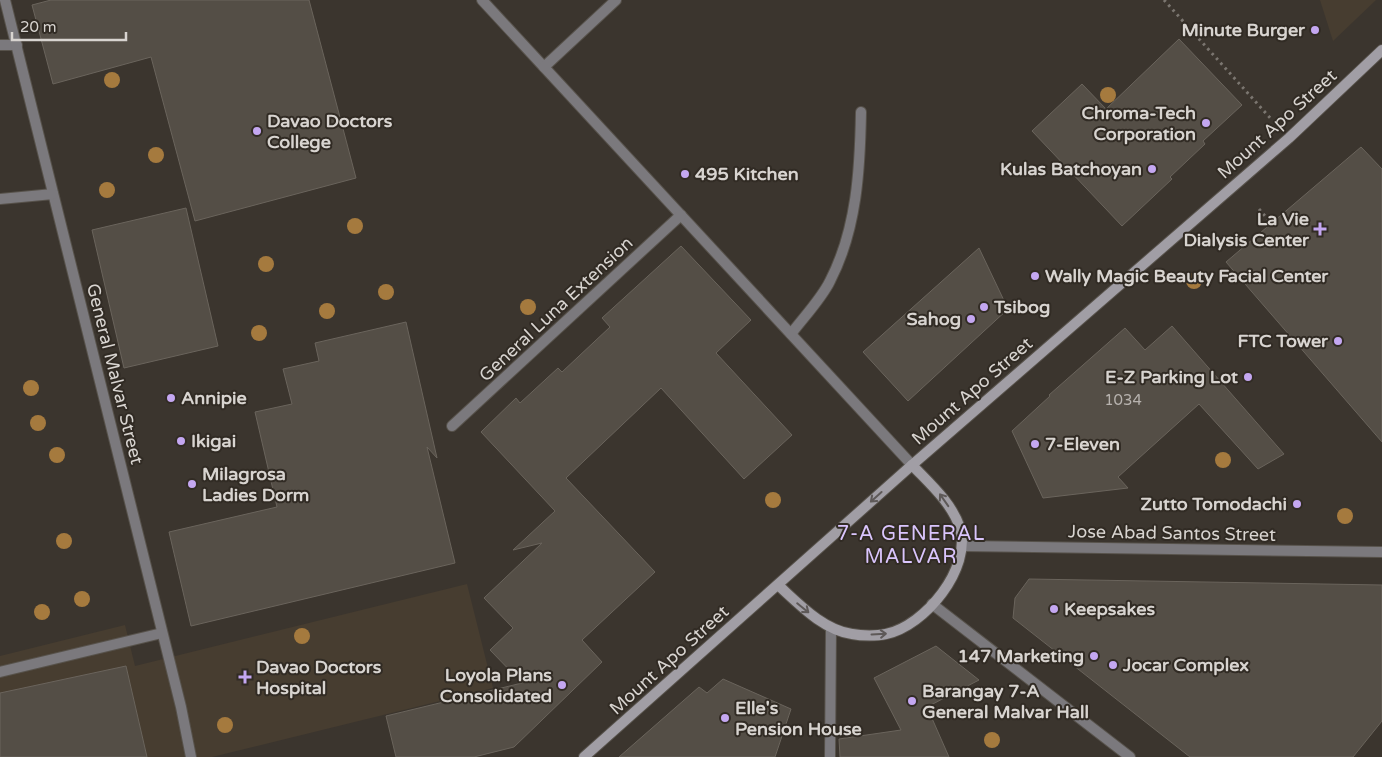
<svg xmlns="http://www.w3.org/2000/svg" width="1382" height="757" font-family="'Varela Round',sans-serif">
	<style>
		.built { fill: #473d30 }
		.building { fill: #544e46; stroke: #6a645c }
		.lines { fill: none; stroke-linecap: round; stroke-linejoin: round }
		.lane-casing { stroke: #57524b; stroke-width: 12 }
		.street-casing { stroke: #57524b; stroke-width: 12 }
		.secondary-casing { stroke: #57524b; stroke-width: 12 }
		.path { stroke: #7b7670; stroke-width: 3; stroke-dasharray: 2.5 4; stroke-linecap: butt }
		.lane { stroke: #7b797d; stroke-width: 10 }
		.street { stroke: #7b797d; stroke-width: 10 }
		.secondary { stroke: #a19ea5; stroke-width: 10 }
		.tree { fill: #a57a3e }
		.oneway { stroke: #5e5958 }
		.poi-dot { fill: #c4a7f1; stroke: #312b24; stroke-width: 2 }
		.labels { text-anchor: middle; stroke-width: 4; stroke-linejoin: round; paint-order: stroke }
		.number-label { font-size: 15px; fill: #b7b2ae }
		.poi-label { font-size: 18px; font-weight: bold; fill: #d8d4d0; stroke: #312b24; text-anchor: start }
		.street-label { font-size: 18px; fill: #d8d4d0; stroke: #312b24 }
		.quarter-label { font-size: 20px; letter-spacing: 1px; fill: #dac5fd; stroke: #312b24 }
	</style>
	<rect width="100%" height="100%" fill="#3b352e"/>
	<!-- built -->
	<g class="built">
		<path d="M1320 0H1376L1333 41Z"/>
		<path d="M467 584 493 688 212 757H0V656L125 625 135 666Z"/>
	</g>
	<!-- building -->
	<g class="building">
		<path d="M51 0H309L356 178 195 221 151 57 53 84 32 5Z"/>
		<path d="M1179 39 1242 105 1203 141 1205 144 1170 177 1172 179 1122 226 1032 131 1082 84 1106 109Z"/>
		<path d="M1361 147 1382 169V442L1226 262Z"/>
		<path d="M186 208 218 346 124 368 92 230Z"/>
		<path d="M681 246 751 320 716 353 792 435 744 479 661 388 566 478 655 572 582 640 602 662 514 747 474 757H396L386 716 522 683 490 650 513 628 484 598 542 543 513 550 555 511 481 432 516 398 520 403 558 368 562 372 610 327 602 318Z"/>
		<path d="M979 248 1008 309 908 401 863 352Z"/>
		<path d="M406 322 437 458 427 447 455 563 191 626 169 532 277 507 255 412 292 404 283 369 319 361 315 343Z"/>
		<path d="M1172 326 1284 454 1258 469 1199 404 1118 477 1128 488 1043 498 1012 431 1050 396 1049 395 1125 328 1145 350Z"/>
		<path d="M1029 579 1382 585V721L1353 757H1190L1013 618 1015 598Z"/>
		<path d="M936 646 979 680 927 707 949 757H840L839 739 901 730 874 678Z"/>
		<path d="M126 666 147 757H0V693Z"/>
		<path d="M723 679 791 709 775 757H619L699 687 707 693Z"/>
	</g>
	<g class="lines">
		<defs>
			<path id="lane" d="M0 45H17"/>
			<g id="street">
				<path d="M5 0 181 707 191 757"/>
				<path d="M482 0 912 465"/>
				<path d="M544 67 616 0"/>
				<path d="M0 199 53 194"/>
				<path d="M791 334C803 318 822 298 830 281 857 229 860 169 861 112"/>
				<path d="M452 426 681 215"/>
				<path d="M962 546 1382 552"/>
				<path d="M932 604 1130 757"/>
				<path d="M0 672 162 633"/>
				<path d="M830 757 831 628"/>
			</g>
			<g id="secondary">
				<path d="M778 585C799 604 823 630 852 634 862 636 877 636 886 634 925 626 972 568 960 528 952 503 930 484 912 465"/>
				<path d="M584 757 912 465 1289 138 1382 50"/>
			</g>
		</defs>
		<!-- lane casing -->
		<use href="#lane" class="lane-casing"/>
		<!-- street casing -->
		<use href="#street" class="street-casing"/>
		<!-- secondary casing -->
		<use href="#secondary" class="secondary-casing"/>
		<!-- path -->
		<g class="path">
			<path d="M1164 0 1272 120"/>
			<path d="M1259 209 1271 223"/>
		</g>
		<!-- lane -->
		<use href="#lane" class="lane"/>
		<!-- street -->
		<use href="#street" class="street"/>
		<!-- secondary -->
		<use href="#secondary" class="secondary"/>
	</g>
	<!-- trees -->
	<g class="tree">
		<circle cx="112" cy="80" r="8"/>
		<circle cx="1108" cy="95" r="8"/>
		<circle cx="156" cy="155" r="8"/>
		<circle cx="107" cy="190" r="8"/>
		<circle cx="355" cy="226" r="8"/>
		<circle cx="266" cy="264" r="8"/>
		<circle cx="1194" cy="281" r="8"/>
		<circle cx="386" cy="292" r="8"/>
		<circle cx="528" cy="307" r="8"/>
		<circle cx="327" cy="311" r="8"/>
		<circle cx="259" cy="333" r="8"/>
		<circle cx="31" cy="388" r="8"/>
		<circle cx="38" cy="423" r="8"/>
		<circle cx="57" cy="455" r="8"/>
		<circle cx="1223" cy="460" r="8"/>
		<circle cx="773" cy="500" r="8"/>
		<circle cx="1345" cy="516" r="8"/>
		<circle cx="64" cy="541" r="8"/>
		<circle cx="82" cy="599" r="8"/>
		<circle cx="42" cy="612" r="8"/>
		<circle cx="302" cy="636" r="8"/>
		<circle cx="225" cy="725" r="8"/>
		<circle cx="992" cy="740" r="8"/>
	</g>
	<!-- one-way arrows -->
	<defs><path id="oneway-shaft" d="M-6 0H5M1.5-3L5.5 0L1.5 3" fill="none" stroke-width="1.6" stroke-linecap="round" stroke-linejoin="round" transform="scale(1.25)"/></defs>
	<g class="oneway">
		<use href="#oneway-shaft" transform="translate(876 497) rotate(138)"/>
		<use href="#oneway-shaft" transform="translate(944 500) rotate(-125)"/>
		<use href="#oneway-shaft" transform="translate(803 608) rotate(39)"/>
		<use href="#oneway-shaft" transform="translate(879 634) rotate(-3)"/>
	</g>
	<!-- markers -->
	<g class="poi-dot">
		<circle cx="1315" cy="30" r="5"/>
		<circle cx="1206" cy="123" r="5"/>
		<circle cx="257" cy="131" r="5"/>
		<circle cx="1152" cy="169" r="5"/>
		<circle cx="685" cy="174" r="5"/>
		<path d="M1317.5 221.5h5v5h5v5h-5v5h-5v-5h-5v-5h5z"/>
		<circle cx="1035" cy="276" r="5"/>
		<circle cx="984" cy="307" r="5"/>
		<circle cx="971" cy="319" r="5"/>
		<circle cx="1338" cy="341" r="5"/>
		<circle cx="1248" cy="377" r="5"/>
		<circle cx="171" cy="398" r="5"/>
		<circle cx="181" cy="441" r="5"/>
		<circle cx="1035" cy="444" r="5"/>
		<circle cx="192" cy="484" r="5"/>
		<circle cx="1297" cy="504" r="5"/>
		<circle cx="1054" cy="609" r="5"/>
		<circle cx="1094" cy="656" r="5"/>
		<circle cx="1113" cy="665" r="5"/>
		<path d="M242.5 669.5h5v5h5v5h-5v5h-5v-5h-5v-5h5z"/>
		<circle cx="562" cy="685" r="5"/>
		<circle cx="912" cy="701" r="5"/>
		<circle cx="725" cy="718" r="5"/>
	</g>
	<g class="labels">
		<!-- number labels -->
		<g class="number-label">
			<text x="1123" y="405">1034</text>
		</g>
		<!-- poi labels -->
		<g class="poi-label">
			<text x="1305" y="36" text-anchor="end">Minute Burger</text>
			<text x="1196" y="119" text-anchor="end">Chroma-Tech<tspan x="1196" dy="21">Corporation</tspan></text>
			<text x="267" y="127">Davao Doctors<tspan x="267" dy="21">College</tspan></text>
			<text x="1142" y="175" text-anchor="end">Kulas Batchoyan</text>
			<text x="695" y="180">495 Kitchen</text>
			<text x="1309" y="225" text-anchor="end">La Vie<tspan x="1309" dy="21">Dialysis Center</tspan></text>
			<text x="1045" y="282">Wally Magic Beauty Facial Center</text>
			<text x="994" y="313">Tsibog</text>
			<text x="961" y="325" text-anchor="end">Sahog</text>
			<text x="1328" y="347" text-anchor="end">FTC Tower</text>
			<text x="1238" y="383" text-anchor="end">E-Z Parking Lot</text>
			<text x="181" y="404">Annipie</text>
			<text x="191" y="447">Ikigai</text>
			<text x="1045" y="450">7-Eleven</text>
			<text x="202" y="480">Milagrosa<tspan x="202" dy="21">Ladies Dorm</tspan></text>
			<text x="1287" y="510" text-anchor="end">Zutto Tomodachi</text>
			<text x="1064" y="615">Keepsakes</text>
			<text x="1084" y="662" text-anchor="end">147 Marketing</text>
			<text x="1123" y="671">Jocar Complex</text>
			<text x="256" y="673">Davao Doctors<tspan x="256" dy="21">Hospital</tspan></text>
			<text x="552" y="681" text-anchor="end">Loyola Plans<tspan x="552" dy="21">Consolidated</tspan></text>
			<text x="922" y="697">Barangay 7-A<tspan x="922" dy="21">General Malvar Hall</tspan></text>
			<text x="735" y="714">Elle's<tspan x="735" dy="21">Pension House</tspan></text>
		</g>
		<!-- street labels -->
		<g class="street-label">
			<text transform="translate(1277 124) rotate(-42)" y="6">Mount Apo Street</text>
			<text transform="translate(556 309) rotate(-43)" y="6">General Luna Extension</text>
			<text transform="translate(115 374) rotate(76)" y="6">General Malvar Street</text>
			<text transform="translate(972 391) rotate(-41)" y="6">Mount Apo Street</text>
			<text transform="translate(1172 533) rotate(1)" y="6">Jose Abad Santos Street</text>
			<text transform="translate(669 660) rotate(-42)" y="6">Mount Apo Street</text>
		</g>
		<!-- quarter labels -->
		<g class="quarter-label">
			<text x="911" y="540">7-A GENERAL<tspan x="911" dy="23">MALVAR</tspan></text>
		</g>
	</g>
	<!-- scale -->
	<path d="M12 32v8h114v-8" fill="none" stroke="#d8d4d0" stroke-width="2.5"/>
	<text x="20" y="32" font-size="15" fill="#d8d4d0" stroke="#312b24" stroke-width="4" paint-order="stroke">20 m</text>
</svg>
